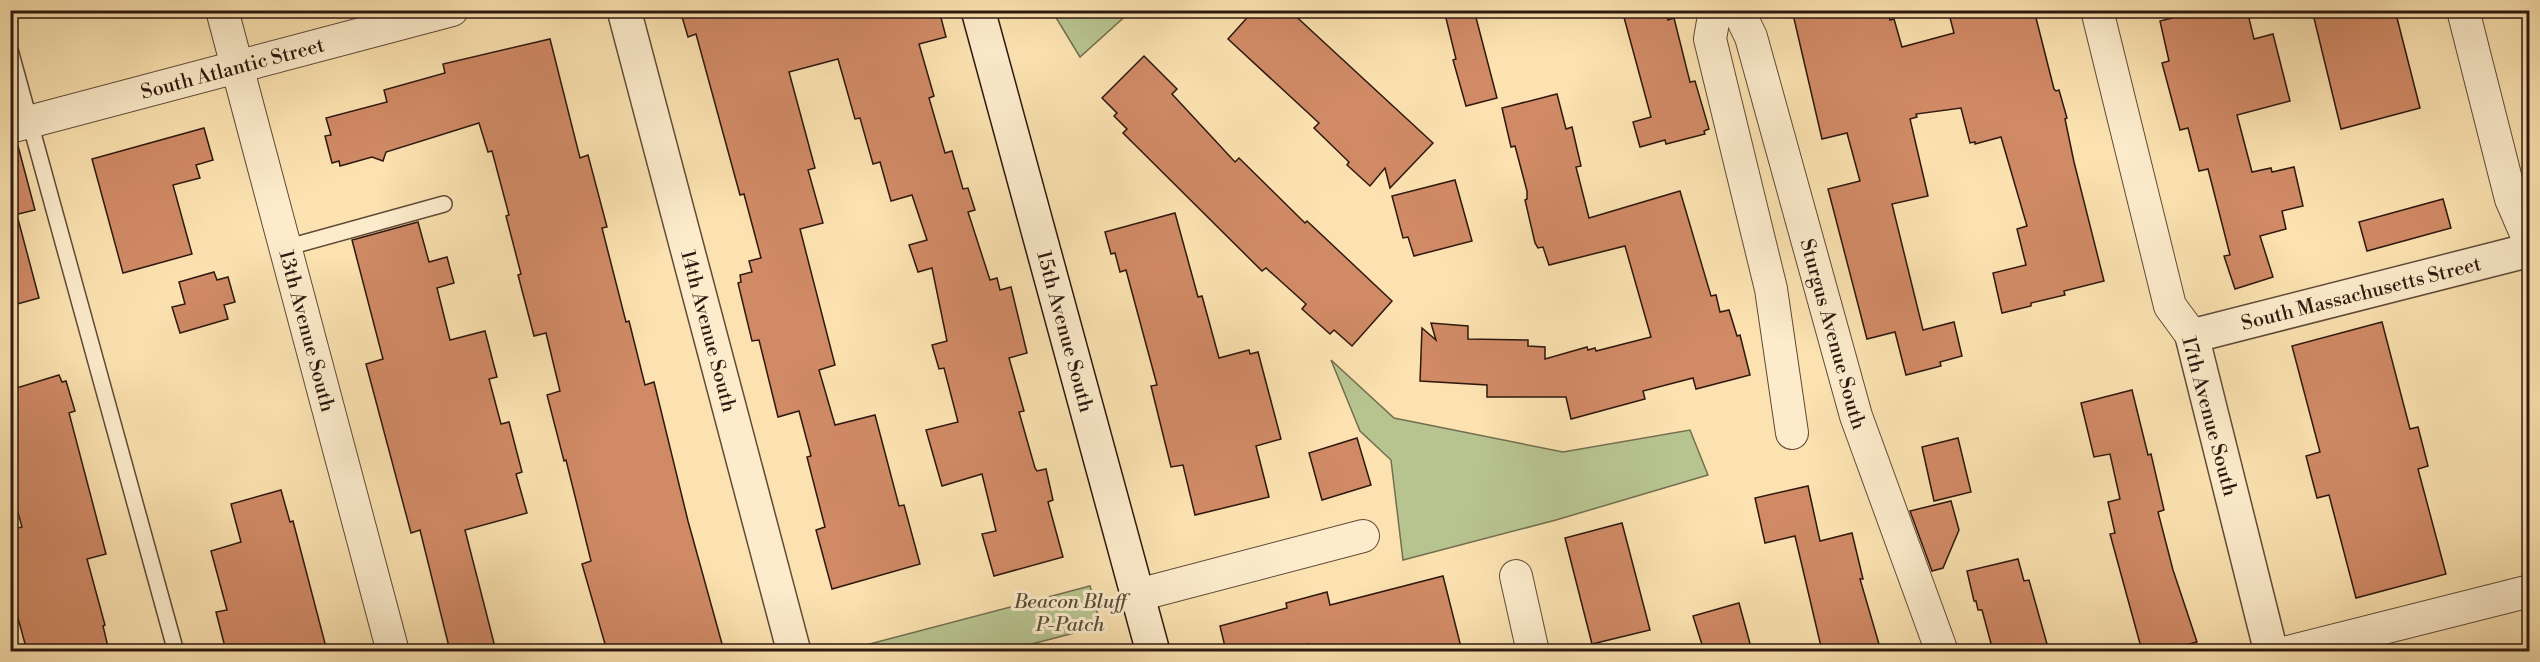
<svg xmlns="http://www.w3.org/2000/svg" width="2540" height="662" font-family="'Libre Bodoni',serif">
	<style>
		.green { fill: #b8c490; stroke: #736e50; stroke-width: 1.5 }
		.building { fill: #d08a66; stroke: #2e180f; stroke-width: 1.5 }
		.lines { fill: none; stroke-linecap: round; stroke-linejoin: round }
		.service-casing { stroke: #614a37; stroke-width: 18 }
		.minor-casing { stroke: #614a37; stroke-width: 34 }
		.tertiary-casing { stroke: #614a37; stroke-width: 36 }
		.secondary-casing { stroke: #2e180f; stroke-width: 36 }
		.service { stroke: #fceccc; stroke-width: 15 }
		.minor { stroke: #fceccc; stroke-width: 32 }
		.tertiary { stroke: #fceccc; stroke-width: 33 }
		.secondary { stroke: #fceccc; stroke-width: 33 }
		.labels { text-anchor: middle; stroke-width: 6; stroke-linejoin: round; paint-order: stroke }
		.street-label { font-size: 20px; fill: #2e180f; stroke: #fceccc }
		.park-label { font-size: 20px; font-style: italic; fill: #574c36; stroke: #fceccc }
	</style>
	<rect width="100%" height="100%" fill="#fbe2b0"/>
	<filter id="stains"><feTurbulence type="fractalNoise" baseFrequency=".00333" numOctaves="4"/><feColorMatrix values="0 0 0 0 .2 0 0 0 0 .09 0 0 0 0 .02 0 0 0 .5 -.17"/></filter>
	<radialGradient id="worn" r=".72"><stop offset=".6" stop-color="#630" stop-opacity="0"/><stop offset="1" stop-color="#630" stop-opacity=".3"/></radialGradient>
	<!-- green -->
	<g class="green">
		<path d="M1052 11H1131L1080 57Z"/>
		<path d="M1331 360 1394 418 1563 452 1690 430 1708 475 1556 520 1403 560 1391 460 1360 431Z"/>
		<path d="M1090 586 1101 626 1005 651H843Z"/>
	</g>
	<!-- building -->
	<g class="building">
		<path d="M680 10H939L946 37 919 44 934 96 929 98 945 153 952 151 963 189 968 188 975 210 968 212 990 280 997 278 1000 290 1011 287 1027 353 1009 358 1024 411 1019 412 1035 468 1037 471 1046 469 1053 500 1048 502 1063 557 994 576 982 534 996 531 982 474 942 486 926 430 958 422 944 368 939 369 932 345 947 341 932 268 918 272 909 245 927 240 912 195 891 201 880 162 873 164 860 118 855 119 838 59 789 72 815 168 808 170 823 223 800 229 835 365 819 370 835 425 875 415 899 506 904 505 920 564 832 589 816 530 825 527 807 457 811 456 799 411 778 417 759 340 752 341 738 283 741 282 740 275 752 272 749 261 761 258 744 194 740 195 696 34 688 37Z"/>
		<path d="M1254 10H1289L1433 143 1390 188 1385 168 1370 186 1347 165 1349 162 1314 128 1319 123 1228 39Z"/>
		<path d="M1444 10H1474L1497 98 1466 106 1453 60 1456 59Z"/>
		<path d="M1622 10H1666L1668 20 1674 18 1690 82 1695 81 1709 129 1704 131 1705 134 1666 144 1665 140 1640 147 1633 122 1651 117Z"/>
		<path d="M1792 10H1887L1890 20 1894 19 1902 47 1954 33 1948 10H2034L2054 89 2056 91 2059 90 2067 118 2065 119 2074 162 2104 281 2064 291 2065 295 2031 303V306L2002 313 1993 273 2026 265 2017 229 2027 226 2001 137 1975 144V142L1970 143 1961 108 1916 114 1917 117 1910 119 1928 196 1892 204 1923 330 1954 322 1962 356 1940 362 1941 366 1906 375 1895 332 1867 339 1828 189 1860 181 1847 133 1822 139Z"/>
		<path d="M2204 10H2247L2254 39 2273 34 2290 101 2237 115 2252 172 2271 168 2272 172 2294 167 2303 206 2282 211 2286 229 2260 236 2273 277 2235 289 2224 256 2230 255 2208 169 2199 171 2188 128 2180 130 2162 63 2169 61 2160 21Z"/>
		<path d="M2312 10H2395L2420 108 2341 129Z"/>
		<path d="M550 39 580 158 588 155 607 227 602 228 626 322 629 321 645 385 654 382 688 521 724 651H607L582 564 591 561 566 460 564 461 547 395 560 391 546 333 534 336 518 275 521 274 506 216 509 215 492 151 488 152 479 123 386 152 383 161 372 157 340 166 339 161 332 163 325 136 331 135 326 118 387 102 384 90 445 73 443 64Z"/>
		<path d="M1144 56 1177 89 1172 94 1235 162 1239 158 1305 223 1307 221 1392 301 1352 346 1334 330 1330 334 1302 309 1306 304 1266 268 1262 271 1123 133 1127 129 1114 116 1117 113 1102 98Z"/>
		<path d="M1557 94 1566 129 1572 127 1581 166 1576 167 1589 218 1680 191 1711 296 1716 295 1720 312 1729 310 1737 336 1740 335 1750 375 1696 389 1693 378 1643 391 1645 399 1571 419 1566 397H1487V385L1420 381 1422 328 1436 340 1431 323 1468 326V339L1528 340V346L1545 347V359L1587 347 1588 350 1595 348 1596 351 1651 337 1625 246 1549 265 1543 247 1538 248 1535 243 1525 200 1527 199V191L1515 146 1511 147 1502 108Z"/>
		<path d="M204 128 213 160 196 165 200 178 173 185 192 254 123 273 92 159Z"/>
		<path d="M18 146 35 210 10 216V147Z"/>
		<path d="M1455 180 1472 241 1414 256 1408 237 1403 238 1392 196Z"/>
		<path d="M2443 199 2451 228 2367 251 2359 222Z"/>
		<path d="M1175 213 1198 297 1202 296 1219 358 1249 350 1250 354 1258 352 1281 439 1256 446 1269 497 1195 515 1183 465 1171 467 1151 386 1157 385 1126 270 1120 272 1115 253 1111 254 1105 232Z"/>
		<path d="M18 219 39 298 10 306V220Z"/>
		<path d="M418 222 429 262 447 257 454 283 437 288 450 340 485 331 497 377 489 379 501 424 509 422 522 472 516 474 527 513 465 530 496 651H450L420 530 411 533 366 364 383 359 352 240Z"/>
		<path d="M214 272 217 280 228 277 235 302 224 305 228 319 180 333 172 307 185 304 179 282Z"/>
		<path d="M2382 322 2410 429 2418 427 2428 466 2418 469 2446 574 2356 598 2329 495 2317 498 2306 456 2320 452 2292 346Z"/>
		<path d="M59 375 62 382 66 381 75 411 69 413 106 554 87 559 105 625 103 626 109 651H27L10 589V530L22 527 10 484V390Z"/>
		<path d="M2132 390 2148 455 2151 454 2164 510 2158 512 2173 570 2197 642 2162 651H2142L2110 534 2115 533 2108 502 2120 499 2110 454 2094 457 2081 403Z"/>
		<path d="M1357 438 1371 485 1322 500 1309 453Z"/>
		<path d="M1958 438 1971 492 1934 501 1922 447Z"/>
		<path d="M1808 486 1820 541 1852 533 1863 579H1860L1881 651H1822L1795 536 1765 543 1755 498Z"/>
		<path d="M281 490 290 522 293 521 327 651H226L216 612 227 610 211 551 241 542 231 504Z"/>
		<path d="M1951 501 1959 530 1943 568 1932 571 1910 511Z"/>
		<path d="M1622 523 1650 630 1592 644 1565 538Z"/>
		<path d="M2018 559 2024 581 2029 580 2049 651H1993L1982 610H1978L1976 601H1974L1967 571Z"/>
		<path d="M1443 576 1462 651H1309L1308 644 1282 651H1226L1220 626 1287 608 1286 603 1327 592 1330 605Z"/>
		<path d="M1739 603 1752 651H1704L1693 616Z"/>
	</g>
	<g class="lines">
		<defs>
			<g id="service">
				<path d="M10 50 176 652"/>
				<path d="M285 248 444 204"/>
			</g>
			<g id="minor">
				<path id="s1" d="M222 10 393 652"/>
				<path d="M1715 10 1710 39 1771 289 1792 433"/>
				<path id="s2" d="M1738 10 1751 37 1856 416 1942 652"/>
				<path d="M2097 10 2170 306 2192 336"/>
				<path d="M2463 10 2511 199 2530 243"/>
				<path id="s3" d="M10 127 452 10"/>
				<path d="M1516 576 1533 652"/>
				<path d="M1138 595 1363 536"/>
				<path d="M2288 652 2530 591"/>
			</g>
			<g id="tertiary">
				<path id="s4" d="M624 10 794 652"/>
				<path id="s5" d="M2271 652 2192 336 2530 250"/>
			</g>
			<g id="secondary">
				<path id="s6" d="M978 10 1153 652"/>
			</g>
		</defs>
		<!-- service casing -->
		<use href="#service" class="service-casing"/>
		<!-- minor casing -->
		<use href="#minor" class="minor-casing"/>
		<!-- tertiary casing -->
		<use href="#tertiary" class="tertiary-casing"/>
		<!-- secondary casing -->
		<use href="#secondary" class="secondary-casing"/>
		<!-- service -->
		<use href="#service" class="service"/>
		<!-- minor -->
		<use href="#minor" class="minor"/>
		<!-- tertiary -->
		<use href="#tertiary" class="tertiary"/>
		<!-- secondary -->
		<use href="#secondary" class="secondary"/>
	</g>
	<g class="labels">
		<!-- street labels -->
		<g class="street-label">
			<text dy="7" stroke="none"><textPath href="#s3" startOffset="230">South Atlantic Street</textPath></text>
			<text dy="7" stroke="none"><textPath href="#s5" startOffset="500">South Massachusetts Street</textPath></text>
			<text dy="7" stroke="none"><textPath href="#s1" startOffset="332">13th Avenue South</textPath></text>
			<text dy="7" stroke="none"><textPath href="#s4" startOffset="332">14th Avenue South</textPath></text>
			<text dy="7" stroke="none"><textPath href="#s6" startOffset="333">15th Avenue South</textPath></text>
			<text dy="7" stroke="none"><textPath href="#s2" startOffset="338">Sturgus Avenue South</textPath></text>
			<text transform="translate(2210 416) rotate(75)" y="7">17th Avenue South</text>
		</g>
		<!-- park labels -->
		<g class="park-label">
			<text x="1070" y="608">Beacon Bluff<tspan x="1070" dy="23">P-Patch</tspan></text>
		</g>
	</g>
	<!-- margin -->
	<rect width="2540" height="662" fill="none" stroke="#fbe2b0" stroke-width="36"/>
	<rect x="12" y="12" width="2516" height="638" fill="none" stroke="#2e180f" stroke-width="3"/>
	<rect x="18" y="18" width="2504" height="626" fill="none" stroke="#2e180f" stroke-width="1.5"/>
	<rect width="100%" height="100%" filter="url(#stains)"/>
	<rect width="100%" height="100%" fill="url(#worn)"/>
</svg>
